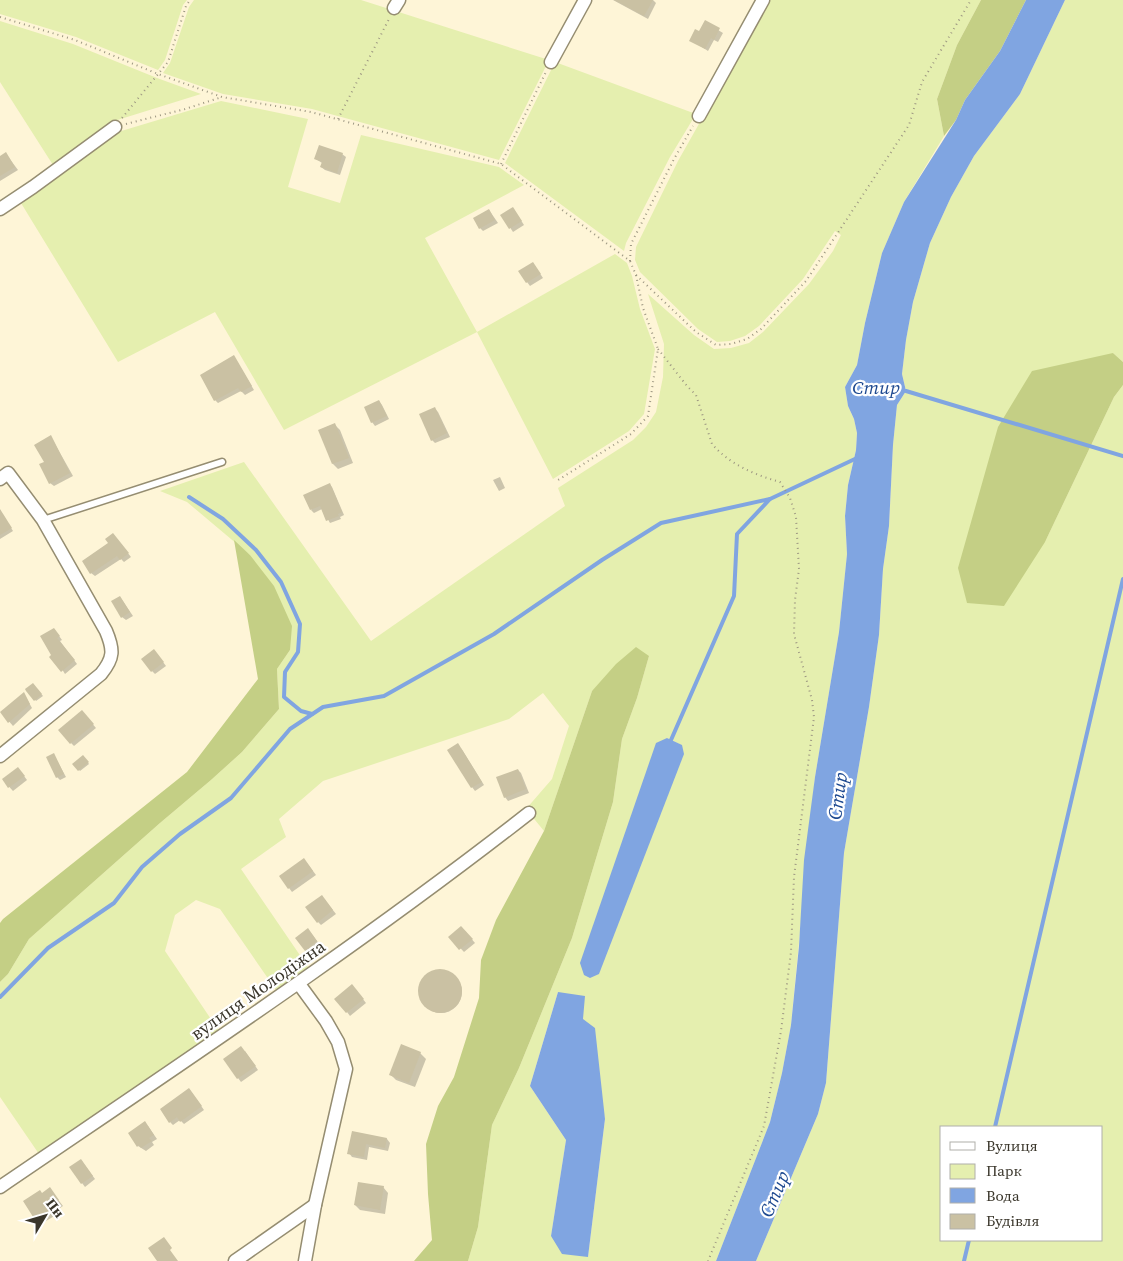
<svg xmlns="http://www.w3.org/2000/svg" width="1123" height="1261" font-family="'Source Serif 4',serif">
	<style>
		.green { fill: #e5efaf; fill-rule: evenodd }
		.forest { fill: #c4cf85 }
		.water { fill: #80a5e1 }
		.shadow { fill: #0003 }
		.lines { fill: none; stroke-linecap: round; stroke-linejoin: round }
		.stream { stroke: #80a5e1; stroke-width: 4 }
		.building { fill: #cac1a3 }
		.service-casing { stroke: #958d71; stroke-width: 9 }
		.minor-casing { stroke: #958d71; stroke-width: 15 }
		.path { stroke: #9d9782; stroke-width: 2; stroke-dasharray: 1 4; stroke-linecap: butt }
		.service { stroke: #fff; stroke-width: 6 }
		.minor { stroke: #fff; stroke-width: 12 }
		.labels { text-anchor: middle; stroke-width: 4.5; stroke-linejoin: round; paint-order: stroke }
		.street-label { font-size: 18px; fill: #3a362b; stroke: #fff }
		.water-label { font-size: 19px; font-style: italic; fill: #1e4990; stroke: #fff }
	</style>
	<rect width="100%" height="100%" fill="#fef5d7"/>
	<!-- green -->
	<g class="green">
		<path d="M0 0H187L183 5 165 60 158 70 76 37 0 14Z"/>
		<path d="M194 0H361L549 60 499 160 312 109 223 94 163 73 170 63 189 7Z"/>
		<path d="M769 0H981L957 45 937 99 944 136 904 202 882 253 865 323 857 365 845 387 848 406 854 419 857 433 856 450 848 485 845 516 847 554 839 632 815 777 791 1025 782 1073 770 1122 716 1261H468L478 1227 492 1125 519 1068 572 938 613 802 622 739 637 698 649 656 592 691 544 831 526 809 552 779 569 726 543 693 509 719 323 781 279 819 286 837 241 869 308 967 276 990 220 909 196 900 175 915 165 951 219 1031 39 1154 0 1097V982L8 974 29 939 160 823 211 780 242 752 279 709 277 669 290 650 250 555 187 502 160 491 244 462 371 641 565 506 558 488 633 440 646 427 656 412 663 377 664 344 648 294 694 335 714 349 731 348 749 343 763 332 809 284 833 251 841 235 835 231 803 279 759 326 745 336 730 341 717 342 698 329 640 272 635 260 636 247 678 161ZM667 738 681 745 584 974ZM558 992 583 1019 605 1119 588 1257 551 1236 566 1140 530 1086Z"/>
		<path d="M1065 0H1123V362L1113 353 1045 542 1114 397 1123 385V1261H756L818 1114 826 1083 844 853 869 707 879 635 883 569 889 526 893 445 897 405 906 391 902 374 906 340 913 302 930 243 951 197 974 156 1020 94ZM942 1127H1102V1240H942Z"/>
		<path d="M0 21 73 44 157 78 201 94 111 122 53 165 0 82Z"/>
		<path d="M555 62 696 114 670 157 626 243 624 251 505 163Z"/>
		<path d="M221 101 308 119 288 187 340 203 361 135 499 167 524 185 425 238 477 332 615 254 627 263 632 276 640 309 655 349 644 414 629 431 553 479 477 332 284 430 215 312 118 362 21 203 118 132Z"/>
	</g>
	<!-- forest -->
	<g class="forest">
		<path d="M981 0H1026L1000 51 965 100 956 120 944 136 937 99 957 45Z"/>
		<path d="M1113 353 1123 362V385L1114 397 1045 542 1004 606 967 603 958 568 998 427 1032 371Z"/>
		<path d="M234 540 250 555 274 586 292 626 290 650 277 669 279 709 242 752 211 780 160 823 29 939 8 974 0 982V923L3 919 187 772 258 679Z"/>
		<path d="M636 647 649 656 637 698 622 739 613 802 572 938 519 1068 492 1125 478 1227 468 1261H414L432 1240 428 1194 426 1144 438 1106 454 1077 479 998 481 960 496 920 544 831 592 691 616 664Z"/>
	</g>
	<!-- water -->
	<g class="water">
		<path d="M1026 0H1065L1020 94 974 156 951 197 930 243 913 302 906 340 902 374 906 391 897 405 893 445 889 526 883 569 879 635 869 707 844 853 826 1083 818 1114 756 1261H716L770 1122 782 1073 791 1025 799 946 804 860 815 777 839 632 847 554 845 516 848 485 856 450 857 433 854 419 848 406 845 387 857 365 865 323 882 253 904 202 956 120 965 100 1000 51Z"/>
		<path d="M667 738 682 745 684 754 599 974 590 978 584 975 580 963 656 743Z"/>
		<path d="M558 992 585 996 583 1019 595 1028 605 1119 588 1257 562 1254 551 1236 566 1140 530 1086Z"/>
	</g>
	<!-- shadow -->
	<g class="shadow">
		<path d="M613 0H653L656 3 648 19Z"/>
		<path d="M705 22 723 33 718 42 714 40 708 51 691 40 699 33Z"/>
		<path d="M6 154 18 170 0 181V157Z"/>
		<path d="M342 154 346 157 340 175 325 170 321 167 322 163 316 159Z"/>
		<path d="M513 208 524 225 513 232 502 215Z"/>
		<path d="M489 210 498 223 483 231 480 228Z"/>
		<path d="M533 263 543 278 530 286 527 282Z"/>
		<path d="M234 357 254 390 245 395 241 391 218 403 215 400Z"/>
		<path d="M379 401 382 405 389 419 375 426 372 422Z"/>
		<path d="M435 409 438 412 450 437 435 443 432 440Z"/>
		<path d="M334 424 340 430 353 463 338 469 333 464 320 430Z"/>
		<path d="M51 437 73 476 54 486 50 483 46 462Z"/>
		<path d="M500 477 505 488 499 491 493 480Z"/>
		<path d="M329 484 332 487 344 515 340 517 341 519 330 523 322 509 314 513 311 510Z"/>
		<path d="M0 510 13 531 0 539Z"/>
		<path d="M116 538 131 557 124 562 121 559 95 576 91 573Z"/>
		<path d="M120 597 133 616 126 620 122 617Z"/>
		<path d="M54 629 62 640 60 641 77 664 65 674 53 655Z"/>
		<path d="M157 654 166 666 155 674 152 671Z"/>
		<path d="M33 684 43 696 36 701 27 689Z"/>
		<path d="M24 694 32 708 13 726 1 712Z"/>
		<path d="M85 715 96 728 74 746 71 743Z"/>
		<path d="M461 748 484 785 475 791 472 787Z"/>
		<path d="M54 755 66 777 60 780 57 777Z"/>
		<path d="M83 756 89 764 80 771 74 764Z"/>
		<path d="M518 770 521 773 529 793 508 801 505 797Z"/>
		<path d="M21 772 27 780 13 791 3 780Z"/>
		<path d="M307 863 316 875 292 892 280 876Z"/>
		<path d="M325 900 336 914 321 925 318 922Z"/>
		<path d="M465 931 475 943 464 952 450 937Z"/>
		<path d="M311 933 320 945 309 953 305 950Z"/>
		<circle cx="441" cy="992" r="21"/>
		<path d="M355 989 366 1003 350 1016 347 1012Z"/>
		<path d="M245 1051 258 1070 241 1082 238 1078Z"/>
		<path d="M420 1053 426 1059 415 1087 396 1080 391 1075Z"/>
		<path d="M189 1089 204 1110 184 1124 180 1120 173 1125 170 1122Z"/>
		<path d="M148 1126 157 1139 152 1142 154 1145 146 1151 138 1146 129 1133Z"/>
		<path d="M353 1132 387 1139 390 1143 388 1151 369 1147 367 1160 352 1157 349 1153Z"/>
		<path d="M81 1160 95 1179 85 1187 82 1183Z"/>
		<path d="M383 1187 388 1193 385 1214 360 1210 355 1205Z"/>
		<path d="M50 1189 63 1206 54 1212 56 1215 41 1224 36 1219 42 1194Z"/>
	</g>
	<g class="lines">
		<!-- stream -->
		<g class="stream">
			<path d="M906 391 1123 456"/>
			<path d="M189 497 223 519 256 550 281 582 300 624 298 652 285 672 284 697 301 711 312 714"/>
			<path d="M671 740 734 596 737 534 770 499"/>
			<path d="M0 997 48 948 114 903 142 867 180 834 231 798 290 729 323 707 384 696 494 634 602 560 661 523 770 499 857 458"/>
			<path d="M995 1127 1123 579"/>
			<path d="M964 1261 969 1240"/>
		</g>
	</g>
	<!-- building -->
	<g class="building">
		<path d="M614 0H653L644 16Z"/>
		<path d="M705 20 720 28 714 40 711 38 705 49 689 41 695 29 699 31Z"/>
		<path d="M319 145 343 153 337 173 320 167 322 162 314 159Z"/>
		<path d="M6 152 15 167 0 176V156Z"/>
		<path d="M513 207 522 221 509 229 500 215Z"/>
		<path d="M489 209 495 220 479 229 473 218Z"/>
		<path d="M533 262 541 274 526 283 518 271Z"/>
		<path d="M234 355 252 386 241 392 238 388 214 401 200 375Z"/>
		<path d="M379 400 387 416 371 423 364 407Z"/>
		<path d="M435 407 447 433 431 441 419 414Z"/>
		<path d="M335 423 349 458 332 464 318 430Z"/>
		<path d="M51 435 70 473 49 484 39 464 44 462 34 445Z"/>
		<path d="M330 483 342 512 338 514 339 516 326 521 320 506 310 510 303 495Z"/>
		<path d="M0 509 12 528 0 535Z"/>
		<path d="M113 533 129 553 120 560 117 556 90 574 82 561 108 543 105 539Z"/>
		<path d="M120 596 130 612 121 618 111 601Z"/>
		<path d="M54 628 60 636 57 638 75 660 61 672 49 657 51 655 40 636Z"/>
		<path d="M154 649 164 662 151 672 141 659Z"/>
		<path d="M33 683 42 694 34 701 26 691 25 689Z"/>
		<path d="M24 692 30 704 8 723 0 712Z"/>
		<path d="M82 710 94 724 70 744 58 730Z"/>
		<path d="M458 743 482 782 471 788 447 750Z"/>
		<path d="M54 753 64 774 56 778 46 757Z"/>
		<path d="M83 755 89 762 78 771 72 764Z"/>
		<path d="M18 767 25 776 8 788 2 779Z"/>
		<path d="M518 769 526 789 504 798 496 777Z"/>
		<path d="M304 858 313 871 288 889 279 876Z"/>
		<path d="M322 895 333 910 317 923 305 907Z"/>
		<path d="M461 926 473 939 459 950 448 937Z"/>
		<path d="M308 928 317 941 305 951 295 938Z"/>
		<circle cx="440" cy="991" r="22"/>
		<path d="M352 984 364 999 346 1013 334 999Z"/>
		<path d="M401 1044 421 1052 409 1083 389 1075Z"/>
		<path d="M241 1046 256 1066 237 1079 223 1059Z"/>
		<path d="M189 1088 202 1106 180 1122 177 1117 169 1123 160 1109Z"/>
		<path d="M145 1121 154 1135 149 1138 152 1141 141 1148 139 1145 137 1147 128 1133Z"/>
		<path d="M352 1131 387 1138 385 1148 366 1144 364 1157 347 1154Z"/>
		<path d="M81 1159 93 1176 81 1184 69 1167Z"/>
		<path d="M358 1182 384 1186 380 1210 354 1205Z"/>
		<path d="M50 1187 59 1200 50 1206 52 1209 35 1220 23 1201 40 1190 42 1193Z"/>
		<path d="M164 1237 172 1248 170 1250 178 1261H157L148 1248Z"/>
	</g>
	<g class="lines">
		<defs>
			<path id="service" d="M43 520 222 462"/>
			<g id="minor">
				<path d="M394 8 399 0"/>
				<path d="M551 62 585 0"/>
				<path d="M699 116 763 0"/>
				<path d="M0 209 33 187 115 127"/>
				<path d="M0 479 8 473 43 520 106 631C114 650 114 658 101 674L0 756"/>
				<path d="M299 984 326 1021 338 1042 346 1069 315 1205 305 1261"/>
				<path d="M0 1187C179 1065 359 946 529 813"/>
				<path d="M235 1261 315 1205"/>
			</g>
		</defs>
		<!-- service casing -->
		<use href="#service" class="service-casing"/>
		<!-- minor casing -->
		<use href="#minor" class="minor-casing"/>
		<!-- path -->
		<g class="path">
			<path d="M0 17 75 40 158 74 222 97 311 112 501 164 630 261 636 275 643 308 658 349 648 416 631 434 555 482"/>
			<path d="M122 118 168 62 186 6 190 0"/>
			<path d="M338 119 389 19"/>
			<path d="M126 124 185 109 222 97"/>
			<path d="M501 164 546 72"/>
			<path d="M630 261 631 244 674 159 693 126"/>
			<path d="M636 275 696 332 716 345 731 344 747 339 761 329 806 281 909 125 922 82 971 0"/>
			<path d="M658 349 687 386 696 395 712 444C729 464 755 475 780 482L790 498 796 517 799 569 795 600 794 634 812 700 814 717 794 877 791 952 781 1031 764 1126 708 1261"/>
		</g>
		<!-- service -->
		<use href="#service" class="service"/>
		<!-- minor -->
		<use href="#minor" class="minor"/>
	</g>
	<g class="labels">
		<!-- street labels -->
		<g class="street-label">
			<text transform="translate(258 990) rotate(-35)" y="6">вулиця Молодіжна</text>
		</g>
		<!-- water labels -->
		<g class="water-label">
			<text x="876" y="394">Стир</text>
			<text transform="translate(837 796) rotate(-82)" y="7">Стир</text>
			<text transform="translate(774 1194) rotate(-67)" y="7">Стир</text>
		</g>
	</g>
	<!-- legend -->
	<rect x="940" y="1126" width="162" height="115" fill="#ffffff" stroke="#b0afaa"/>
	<rect x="950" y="1142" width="25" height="8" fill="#ffffff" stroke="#b0afaa"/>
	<text x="986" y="1151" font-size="15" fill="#3a362b">Вулиця</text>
	<rect x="950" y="1164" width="25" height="15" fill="#e5efaf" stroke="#b0afaa"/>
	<text x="986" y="1176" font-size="15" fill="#3a362b">Парк</text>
	<rect x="950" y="1188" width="25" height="15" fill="#80a5e1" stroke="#b0afaa"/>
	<text x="986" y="1201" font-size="15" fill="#3a362b">Вода</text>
	<rect x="950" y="1214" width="25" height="15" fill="#cac1a3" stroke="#b0afaa"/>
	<text x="986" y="1226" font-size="15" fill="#3a362b">Будівля</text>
	<!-- north arrow -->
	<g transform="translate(45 1216) rotate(52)" stroke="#ffffff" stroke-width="4" paint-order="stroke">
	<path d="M0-4L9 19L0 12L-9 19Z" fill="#3a362b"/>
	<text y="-8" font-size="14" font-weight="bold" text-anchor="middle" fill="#3a362b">Пн</text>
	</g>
</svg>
